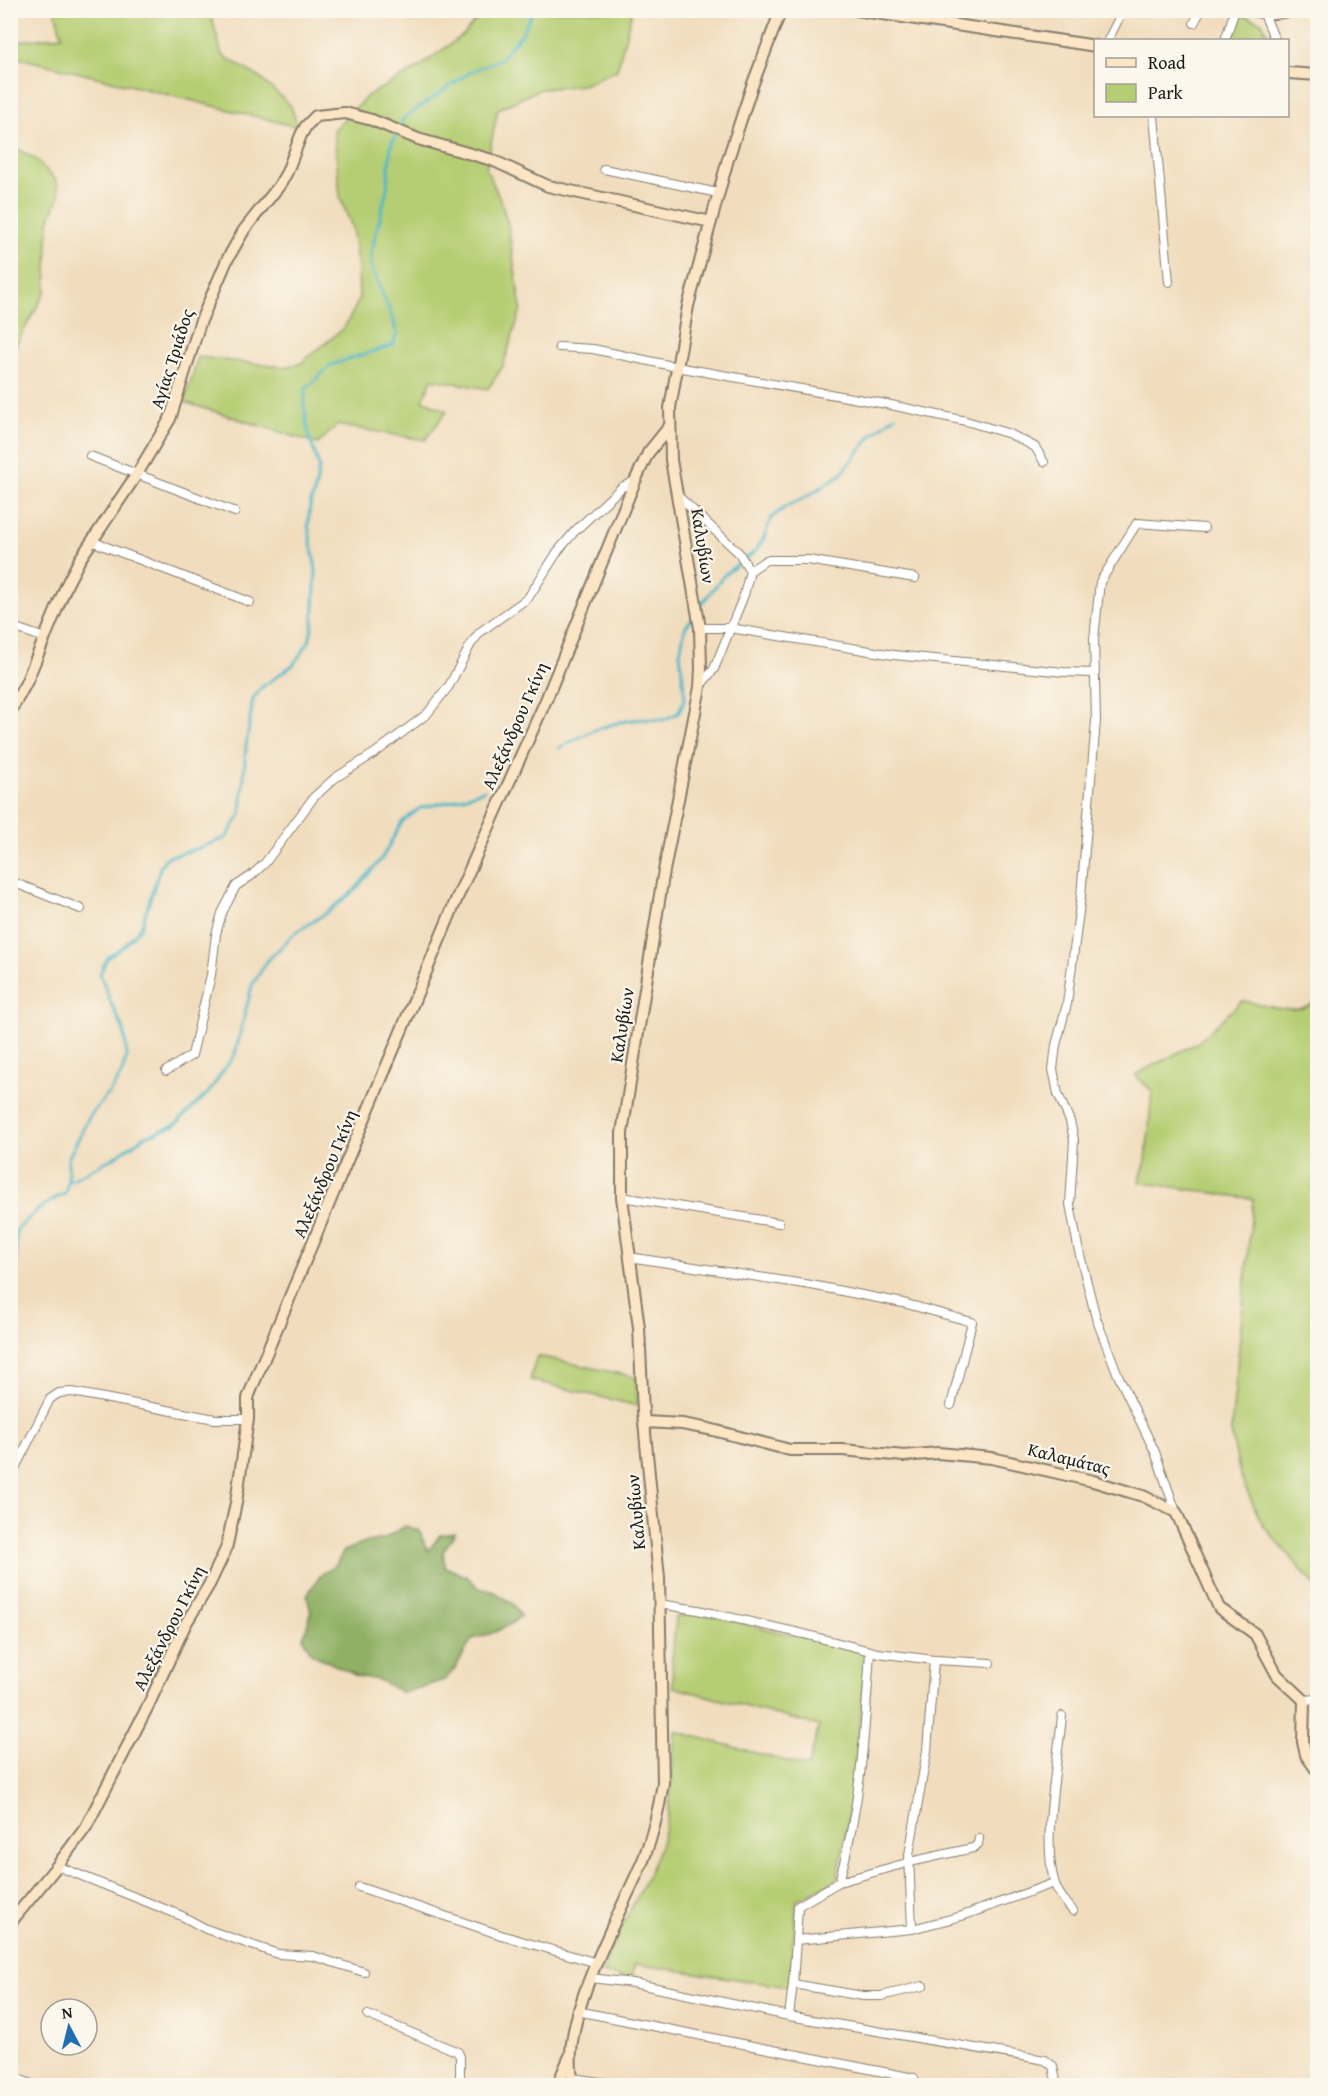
<svg xmlns="http://www.w3.org/2000/svg" width="1328" height="2096" font-family="'Gentium Book Plus',serif">
	<style>
		.green { fill: #b6ce73; stroke: #697548; stroke-width: 1.5 }
		.forest { fill: #90b165; stroke: #566640; stroke-width: 1.5 }
		.lines { fill: none; stroke-linecap: round; stroke-linejoin: round }
		.stream { stroke: #49b5c5; stroke-width: 3 }
		.street-casing { stroke: #867c6c; stroke-width: 10 }
		.secondary-casing { stroke: #867c6c; stroke-width: 14 }
		.street { stroke: #fff; stroke-width: 8 }
		.secondary { stroke: #fce5c4; stroke-width: 10 }
		.labels { text-anchor: middle; stroke-width: 4.5; stroke-linejoin: round; paint-order: stroke }
		.street-label { font-size: 18px; fill: #1c1c1c; stroke: #fbf7ec }
	</style>
	<rect width="100%" height="100%" fill="#fbf7ec"/>
	<filter id="ink" filterUnits="userSpaceOnUse"><feTurbulence type="fractalNoise" baseFrequency=".0167" numOctaves="2"/><feDisplacementMap in="SourceGraphic" scale="12" xChannelSelector="R" yChannelSelector="G"/><feConvolveMatrix kernelMatrix="1 2 1 2 8 2 1 2 1" color-interpolation-filters="sRGB"/></filter>
	<filter id="wash" filterUnits="userSpaceOnUse"><feTurbulence type="fractalNoise" baseFrequency=".008" numOctaves="4" result="noise"/><feDisplacementMap in="SourceGraphic" scale="24" xChannelSelector="R" yChannelSelector="G"/><feGaussianBlur stdDeviation="1.35" result="paint"/><feColorMatrix in="noise" values="0 0 0 0 0 0 0 0 0 0 0 0 0 0 0 0 0 1.4 0 .05"/><feComposite in="paint" operator="in"/></filter>
	<g filter="url(#wash)">
		<rect width="100%" height="100%" fill="#f1ddbd"/>
		<!-- green -->
		<g class="green">
			<path d="M55 11H210L222 55 259 77 291 106 298 127 11 56V42L62 36Z"/>
			<path d="M484 11H632L617 70 583 85 541 89 498 109 486 168 501 201 508 225 521 309 503 366 488 389 432 379 423 400 447 411 425 440 337 425 318 444 184 402 198 357 283 367 300 364 344 328 359 300 358 267 352 227 340 197 334 130 367 96 415 70 464 34Z"/>
			<path d="M1242 15 1262 22 1270 40H1231Z"/>
			<path d="M11 145 37 160 57 182 59 198 49 221 46 291 13 350 11 358Z"/>
			<path d="M1317 1000V1588L1262 1524 1240 1475 1231 1431 1253 1199 1139 1182 1146 1161 1152 1091 1135 1075 1197 1043 1242 1001C1267 1004 1297 1019 1317 1000Z"/>
			<path d="M537 1356 636 1377 638 1406 530 1380Z"/>
			<path d="M698 1613 866 1652C860 1728 854 1805 837 1880L797 1900 789 1987 635 1964 631 1979 602 1973C616 1930 643 1892 659 1849 672 1813 672 1768 675 1731L808 1767 819 1726 673 1687 672 1660 676 1617Z"/>
		</g>
		<!-- forest -->
		<path class="forest" d="M405 1526 419 1530 428 1551 440 1535 455 1533 443 1552 445 1567 466 1576 479 1588 495 1592 513 1604 521 1616C506 1629 491 1635 472 1639L455 1669 444 1680 403 1693 379 1680 357 1676 312 1654 303 1638 311 1613 307 1595 320 1575 334 1567 344 1551 362 1543 384 1539Z"/>
		<g class="lines">
			<!-- stream -->
			<g class="stream">
				<path d="M699 607 725 574 755 552 765 536 771 518 785 507 808 496 841 474 872 435 895 416"/>
				<path d="M559 748 594 730 620 722 642 719 663 720 678 713 685 699 680 653 685 628 694 615"/>
				<path d="M69 1181 113 1158 144 1137 175 1125 208 1093 235 1054 252 985 268 960 295 933 329 911 355 890 382 858 402 822 420 808 452 801 484 790"/>
				<path d="M10 1363 16 1313V1231C31 1215 45 1202 65 1194L68 1181V1159L89 1117 109 1093 121 1075 127 1056 124 1031 111 1003 100 974 107 958 124 946 141 927 161 865 167 857 193 850 226 838 241 814 246 746 253 699 262 687 293 665 309 642 313 623 316 570 308 525 310 505 316 487 319 466 309 436 304 406 306 389 331 365 393 345 397 334 392 317 371 266V253L387 189 391 145 404 118 469 73 500 59 522 33 534 10"/>
			</g>
		</g>
	</g>
	<g filter="url(#ink)">
		<g class="lines">
			<defs>
				<g id="street">
					<path d="M1246 10C1270 18 1279 15 1303 10"/>
					<path d="M1265 16 1275 40"/>
					<path d="M1194 23 1201 10"/>
					<path d="M1108 40 1123 10"/>
					<path d="M1225 40 1235 10"/>
					<path d="M1154 116 1169 282"/>
					<path d="M604 169 718 193"/>
					<path d="M559 347 593 349 677 367 886 404 966 421 1010 434 1035 447 1044 462"/>
					<path d="M90 456 235 512"/>
					<path d="M678 496 739 553 750 571"/>
					<path d="M91 541 250 602"/>
					<path d="M10 626 45 638"/>
					<path d="M700 628H730L894 655 1064 672 1094 673"/>
					<path d="M700 686 714 669 744 595 750 571 766 560H808L915 578"/>
					<path d="M10 881 81 909"/>
					<path d="M166 1071 192 1055 211 975 216 934 222 913 236 886 251 876 265 863 314 797 335 778 375 753 427 714 449 686 471 644 480 632 528 598 558 551 575 531 622 487 635 481"/>
					<path d="M622 1197 779 1223"/>
					<path d="M629 1257 811 1285 903 1303 972 1322 951 1405"/>
					<path d="M10 1478 50 1399 59 1393 72 1392 215 1419H248"/>
					<path d="M1176 1512 1155 1452 1118 1375 1096 1318 1078 1247 1070 1204 1074 1140 1070 1121 1058 1094 1053 1069 1056 1045 1067 1004 1081 896 1096 721 1094 639 1100 582 1137 523 1204 528"/>
					<path d="M659 1604 698 1610 804 1634 878 1653 934 1660 990 1663"/>
					<path d="M870 1651C865 1730 861 1805 839 1882L910 1862 973 1848 978 1844 979 1838"/>
					<path d="M1304 1700 1318 1699"/>
					<path d="M1062 1716C1058 1761 1041 1843 1055 1884 1058 1895 1066 1902 1073 1911"/>
					<path d="M57 1866 182 1916 206 1929 246 1943 278 1954 313 1956 364 1972"/>
					<path d="M359 1887 501 1935 597 1963"/>
					<path d="M912 1929 909 1855 927 1751 934 1660"/>
					<path d="M796 1940 798 1906 839 1882"/>
					<path d="M591 1978 633 1983 789 2016"/>
					<path d="M793 1984 796 1940 912 1929 962 1916 1054 1883"/>
					<path d="M923 1986 881 1996H863L793 1984 789 2016 1045 2060 1053 2066 1057 2086"/>
					<path d="M577 2011 914 2078"/>
					<path d="M368 2015 458 2052 460 2057V2086"/>
					<path d="M10 2076 37 2086"/>
					<path d="M572 2078 628 2086"/>
				</g>
				<g id="secondary">
					<path d="M856 10 1096 46"/>
					<path d="M1288 73 1318 75"/>
					<path d="M10 712 26 683 67 584 80 559 137 474 170 419 200 323 227 260 244 230 279 186 287 172 301 135 306 126 316 116 345 113 372 120 418 139 492 160 548 186 711 222"/>
					<path d="M645 1422 682 1424 709 1429 790 1450H843L904 1456 938 1453 992 1458 1093 1481 1143 1496 1176 1512 1219 1608 1255 1634 1277 1675 1304 1700 1303 1742 1306 1755 1318 1772"/>
					<path d="M10 1923 57 1866 86 1827 148 1706 185 1625 209 1585 226 1549 236 1503 248 1419V1398L253 1385 457 898 546 700 635 481 648 453 669 427"/>
					<path d="M557 2086 569 2058"/>
					<path d="M574 2086C555 2024 620 1916 644 1858 653 1834 659 1808 663 1783L659 1578 643 1412 639 1328 622 1197V1133L663 876 700 687 701 668 700 628 671 460 670 408 688 306 728 159 752 86 781 10"/>
				</g>
			</defs>
			<!-- street casing -->
			<use href="#street" class="street-casing"/>
			<!-- secondary casing -->
			<use href="#secondary" class="secondary-casing"/>
			<!-- street -->
			<use href="#street" class="street"/>
			<!-- secondary -->
			<use href="#secondary" class="secondary"/>
		</g>
	</g>
	<g class="labels">
		<!-- street labels -->
		<g class="street-label">
			<text transform="translate(172 359) rotate(-72)" y="6">Αγίας Τριάδος</text>
			<text transform="translate(703 546) rotate(81)" y="6">Καλυβίων</text>
			<text transform="translate(515 726) rotate(-66)" y="6">Αλεξάνδρου Γκίνη</text>
			<text transform="translate(622 1025) rotate(-81)" y="6">Καλυβίων</text>
			<text transform="translate(325 1174) rotate(-67)" y="6">Αλεξάνδρου Γκίνη</text>
			<text transform="translate(1069 1459) rotate(14)" y="6">Καλαμάτας</text>
			<text transform="translate(636 1512) rotate(-95)" y="6">Καλυβίων</text>
			<text transform="translate(169 1628) rotate(-63)" y="6">Αλεξάνδρου Γκίνη</text>
		</g>
	</g>
	<!-- margin -->
	<rect width="1328" height="2096" fill="none" stroke="#fbf7ec" stroke-width="36"/>
	<!-- legend -->
	<rect x="1094" y="39" width="195" height="78" fill="#fbf7ec" stroke="#a29f99" stroke-width="1.5"/>
	<rect x="1106" y="58" width="30" height="9" fill="#fce5c4" stroke="#a29f99" stroke-width="1.5"/>
	<text x="1148" y="69" font-size="18" fill="#1c1c1c">Road</text>
	<rect x="1106" y="84" width="30" height="18" fill="#b6ce73" stroke="#a29f99" stroke-width="1.5"/>
	<text x="1148" y="99" font-size="18" fill="#1c1c1c">Park</text>
	<!-- north arrow -->
	<g transform="translate(69 2027) rotate(353)"><circle r="28" fill="#fbf7ec" stroke="#a29f99" stroke-width="1.5"/>
	<path d="M0-4.5L10 22L0 15L-10 22Z" fill="#1f6fb2"/>
	<text y="-9" font-size="16" font-weight="bold" text-anchor="middle" fill="#1c1c1c">N</text>
	</g>
</svg>
